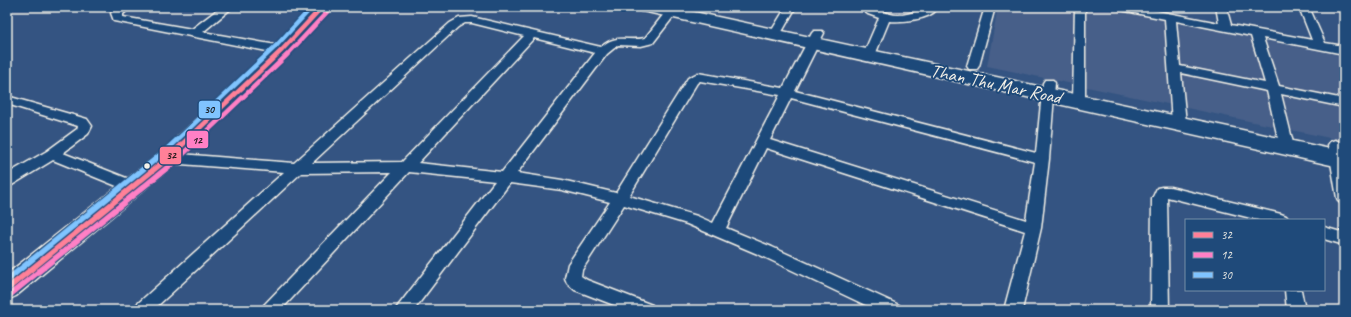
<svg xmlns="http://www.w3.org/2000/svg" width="1351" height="317" font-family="Caveat,sans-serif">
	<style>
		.built { fill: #475f89 }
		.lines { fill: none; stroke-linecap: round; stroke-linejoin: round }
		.minor-casing { stroke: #f4f1e8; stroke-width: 3 }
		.primary-casing { stroke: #f4f1e8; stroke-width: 3 }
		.minor { fill: #1f4a7a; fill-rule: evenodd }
		.primary { fill: #1f4a7a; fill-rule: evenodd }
		.bus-1-far1-casing { stroke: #1f4a7a; stroke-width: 7 }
		.bus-1-casing { stroke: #1f4a7a; stroke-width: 8 }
		.bus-2-far1-casing { stroke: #1f4a7a; stroke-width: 7 }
		.bus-2-casing { stroke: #1f4a7a; stroke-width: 8 }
		.bus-3-far1-casing { stroke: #1f4a7a; stroke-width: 7 }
		.bus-3-casing { stroke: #1f4a7a; stroke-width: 8 }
		.bus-1-far1 { stroke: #ff8098; stroke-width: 4.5 }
		.bus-1 { stroke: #ff8098; stroke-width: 5.5 }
		.bus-2-far1 { stroke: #ff80c5; stroke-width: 4.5 }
		.bus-2 { stroke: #ff80c5; stroke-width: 5.5 }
		.bus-3-far1 { stroke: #80c4ff; stroke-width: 4.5 }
		.bus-3 { stroke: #80c4ff; stroke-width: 5.5 }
		.bus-dot { fill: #f4f1e8; stroke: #1f4a7a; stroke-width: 1.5 }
		.labels { text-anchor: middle; stroke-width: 4; stroke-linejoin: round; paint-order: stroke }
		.street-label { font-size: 19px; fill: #f4f1e8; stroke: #1f4a7a }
		.line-badge { stroke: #1f4a7a; stroke-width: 1.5 }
		.pale-badge-label { font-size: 11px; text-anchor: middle; font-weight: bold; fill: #111 }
	</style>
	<rect width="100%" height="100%" fill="#345482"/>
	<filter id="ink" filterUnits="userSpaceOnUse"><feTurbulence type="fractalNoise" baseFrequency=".025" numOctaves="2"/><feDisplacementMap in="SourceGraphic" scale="8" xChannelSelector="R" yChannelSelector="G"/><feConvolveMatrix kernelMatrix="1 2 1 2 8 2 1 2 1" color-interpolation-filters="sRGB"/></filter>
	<g filter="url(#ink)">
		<!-- built -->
		<path class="built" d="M998 7H1095L1344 56V141L987 66Z"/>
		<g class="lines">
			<defs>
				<g id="minor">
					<path d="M119 7H131L123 14V17L192 29 221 7H233L203 32 282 46 286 47 288 50 286 53 282 54 114 21 111 13Z"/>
					<path d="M302 7H324L325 9 320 12 303 9Z"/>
					<path d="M786 7H796L779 37H771L769 35Z"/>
					<path d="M858 7C861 7 866 6 870 7 880 9 887 15 898 15 912 15 924 7 937 7V9C929 20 902 22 889 21L875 55 873 58H865L863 55 879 18 868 14Z"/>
					<path d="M985 7H995L979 66 977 69H969L967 66Z"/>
					<path d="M1075 7H1085V101L1084 104H1074L1073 101Z"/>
					<path d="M1115 7H1137L1219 23 1216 7H1226L1231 25 1312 40 1299 7H1309L1325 43 1344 46V54L1263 38 1279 86 1344 99V107L1281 94 1294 147 1292 150 1287 152 1282 150 1280 147 1267 91 1181 73 1186 123 1184 126 1179 127 1174 126 1172 123 1165 19 1120 10ZM1176 21 1251 36 1265 83 1180 66Z"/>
					<path d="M671 9 677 12 653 43 641 46 618 45 607 54 517 173 562 180 616 193 688 78 698 73 783 88 812 33 814 31H822L824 33 795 91 1036 153 1043 83 1045 80H1053L1055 83 1049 159 1041 228 1022 310H1004L1025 231 766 148 726 228 772 247 899 305 902 310H876L760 255 687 224 624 205 582 270 581 276 587 280 652 305 655 310H627L575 290 567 283 565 278 568 264 610 202 562 190 510 183 414 310H395L495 181 409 172 281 310H261L264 305 392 172 301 173 153 310H133L136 305 284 172 168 163 163 161 161 158 163 155 168 153 294 163 450 23 459 18 472 17 601 47C617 33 627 42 645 38L667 10ZM465 23H472L524 36 402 162 312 163 458 27ZM534 38 595 53 502 172 418 163ZM700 81 780 95 713 223 697 216 629 196 697 83ZM791 98 1035 162 1026 220 770 140Z"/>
					<path d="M7 96 87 119 92 126 88 134 63 153 139 183 141 187 139 191 134 192 129 191 53 160 12 185 7 186V174L47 151 77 129 78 126 7 104Z"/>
					<path d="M1335 140 1340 142C1348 155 1344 187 1344 203L1339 202 1337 198 1328 145 1330 142Z"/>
					<path d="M1162 187H1170L1281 214 1286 216 1289 220H1259L1167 197 1169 310H1151L1152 199 1157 188Z"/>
					<path d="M1324 227 1344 233V245L1324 239Z"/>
					<path d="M1285 290H1301L1305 310H1287Z"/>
				</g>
				<g id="primary">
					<path d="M312 7H331L289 54 176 163 16 296 7 300V274L160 153 275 46Z"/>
					<path d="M638 7H671L1344 152V168L647 12 641 11Z"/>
				</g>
			</defs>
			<!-- minor casing -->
			<use href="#minor" class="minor-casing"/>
			<!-- primary casing -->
			<use href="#primary" class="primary-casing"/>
			<!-- minor -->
			<use href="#minor" class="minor"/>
			<!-- primary -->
			<use href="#primary" class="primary"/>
			<defs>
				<path id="bus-1-far1" d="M186 141 282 50 322 7"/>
				<path id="bus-1" d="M7 289 168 158 187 140"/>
				<path id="bus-2-far1" d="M197 141 287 55 327 12"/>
				<path id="bus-2" d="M11 294 173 163 198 140"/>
				<path id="bus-3-far1" d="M176 141 277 45 312 7"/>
				<path id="bus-3" d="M7 280 163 153 177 140"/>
			</defs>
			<!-- bus-1-far1 casing -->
			<use href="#bus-1-far1" class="bus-1-far1-casing"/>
			<!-- bus-1 casing -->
			<use href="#bus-1" class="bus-1-casing"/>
			<!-- bus-2-far1 casing -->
			<use href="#bus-2-far1" class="bus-2-far1-casing"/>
			<!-- bus-2 casing -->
			<use href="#bus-2" class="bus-2-casing"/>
			<!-- bus-3-far1 casing -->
			<use href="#bus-3-far1" class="bus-3-far1-casing"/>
			<!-- bus-3 casing -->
			<use href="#bus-3" class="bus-3-casing"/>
			<!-- bus-1-far1 -->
			<use href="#bus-1-far1" class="bus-1-far1"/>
			<!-- bus-1 -->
			<use href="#bus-1" class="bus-1"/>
			<!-- bus-2-far1 -->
			<use href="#bus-2-far1" class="bus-2-far1"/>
			<!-- bus-2 -->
			<use href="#bus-2" class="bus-2"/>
			<!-- bus-3-far1 -->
			<use href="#bus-3-far1" class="bus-3-far1"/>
			<!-- bus-3 -->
			<use href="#bus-3" class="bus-3"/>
		</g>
	</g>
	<!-- markers -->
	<circle class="bus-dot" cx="147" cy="166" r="3.5"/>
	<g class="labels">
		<!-- street labels -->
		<g class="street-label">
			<text transform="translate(996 83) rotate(12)" y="7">Than Thu Mar Road</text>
		</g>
	</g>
	<g class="line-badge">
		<rect x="198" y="100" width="23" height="19" rx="4" fill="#80c4ff"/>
		<rect x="186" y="130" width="23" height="19" rx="4" fill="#ff80c5"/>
		<rect x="159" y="146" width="23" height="19" rx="4" fill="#ff8098"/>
	</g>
	<g class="pale-badge-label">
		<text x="209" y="113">30</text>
		<text x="197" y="144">12</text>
		<text x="171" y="159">32</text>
	</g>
	<!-- margin -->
	<rect width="1351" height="317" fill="none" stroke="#1f4a7a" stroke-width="24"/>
	<rect x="12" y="12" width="1327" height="293" fill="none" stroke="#f4f1e8" stroke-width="1.5" filter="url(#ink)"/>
	<!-- legend -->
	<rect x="1185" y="219" width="140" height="72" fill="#1f4a7a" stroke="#748da6"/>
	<rect x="1193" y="232" width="20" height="6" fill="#ff8098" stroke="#748da6"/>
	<text x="1221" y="239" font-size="12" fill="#f4f1e8">32</text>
	<rect x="1193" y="252" width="20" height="6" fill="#ff80c5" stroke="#748da6"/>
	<text x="1221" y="259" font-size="12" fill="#f4f1e8">12</text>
	<rect x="1193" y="272" width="20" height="6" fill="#80c4ff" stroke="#748da6"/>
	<text x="1221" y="279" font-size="12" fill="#f4f1e8">30</text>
</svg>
